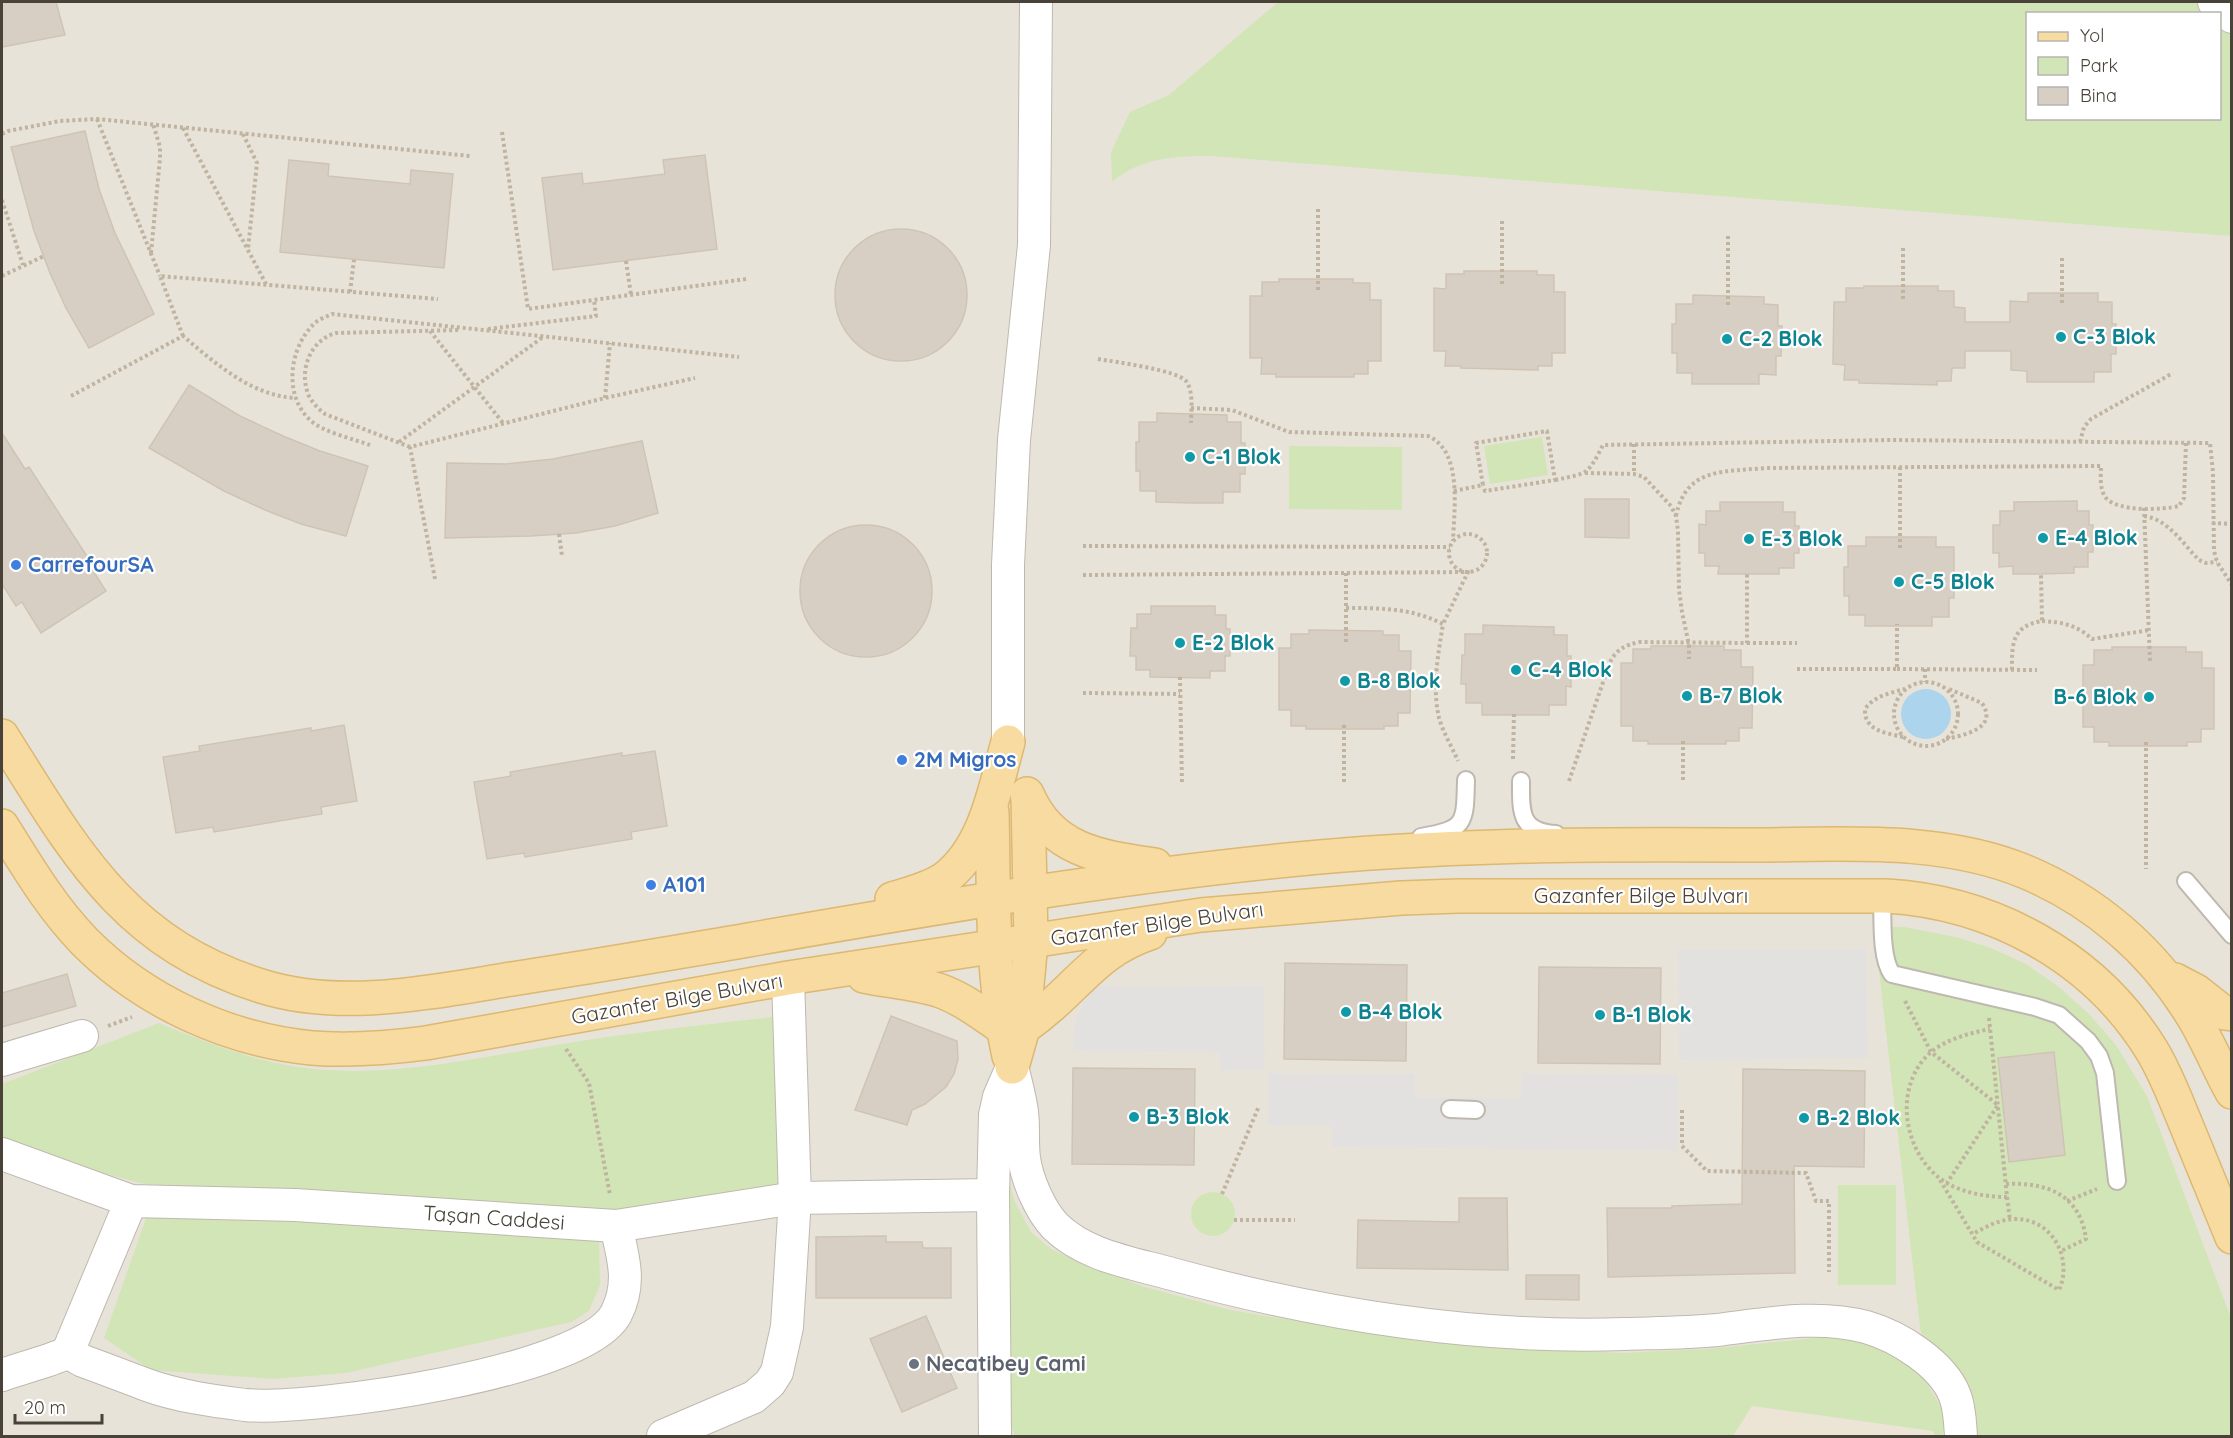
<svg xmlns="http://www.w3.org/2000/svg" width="2233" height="1438" font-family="Quicksand,sans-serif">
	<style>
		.residential { fill: #e8e3d9; fill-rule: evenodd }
		.education { fill: #ece5d6 }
		.green { fill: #d2e5b7 }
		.parking { fill: #e3e1df }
		.water { fill: #acd4ec }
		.building { fill: #d8cfc4; stroke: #cfc4b4; stroke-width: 1.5 }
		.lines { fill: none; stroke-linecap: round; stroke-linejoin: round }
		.lane-casing { stroke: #bfb8ae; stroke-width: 20 }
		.street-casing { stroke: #bfb8ae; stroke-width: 34 }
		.primary-casing { stroke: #dcb871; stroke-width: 36 }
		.path { stroke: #c0b3a0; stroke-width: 4; stroke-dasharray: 3 3; stroke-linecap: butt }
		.lane { stroke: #fff; stroke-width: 16 }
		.street { stroke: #fff; stroke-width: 32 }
		.primary { stroke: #f7dba1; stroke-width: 33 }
		.culture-dot { fill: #0f9aa8; stroke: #fff; stroke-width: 2 }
		.shop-dot { fill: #3f7fe0; stroke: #fff; stroke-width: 2 }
		.worship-dot { fill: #6b7280; stroke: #fff; stroke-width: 2 }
		.labels { text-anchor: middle; stroke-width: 4.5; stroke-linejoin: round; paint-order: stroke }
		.culture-label { font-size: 21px; font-weight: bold; fill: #0d838f; stroke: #fff; text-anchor: start }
		.shop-label { font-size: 21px; font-weight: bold; fill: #366cbe; stroke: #fff; text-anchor: start }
		.street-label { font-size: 21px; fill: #484239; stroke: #fff }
		.worship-label { font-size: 21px; font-weight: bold; fill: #5b616d; stroke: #fff; text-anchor: start }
	</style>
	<rect width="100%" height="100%" fill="#f4f1eb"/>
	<!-- residential -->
	<path class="residential" d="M2 2H2231V1436H2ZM2028 14H2220V118H2028Z"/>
	<!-- education -->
	<path class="education" d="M1752 1406 1934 1431 1935 1436H1733Z"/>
	<!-- green -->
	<g class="green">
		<path d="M1278 2H2202L2217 13 2028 14V118H2220V16L2231 25V236L1210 156C1174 156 1140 158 1112 182L1111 152 1130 112 1169 95Z"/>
		<path d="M1542 437 1548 475 1490 484 1484 446Z"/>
		<path d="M1289 446 1402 447V510L1289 509Z"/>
		<path d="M1874 927H1904L1956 937 1991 948 2026 964 2059 987 2089 1014 2116 1045 2147 1096 2231 1318V1436H1974L1923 1339 1920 1328Z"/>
		<path d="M782 1016 784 1181 773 1193 654 1214 144 1184 10 1148 2 1143V1084L159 1023C202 1041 246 1058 292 1066 382 1081 473 1058 562 1044 635 1032 708 1024 782 1016Z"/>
		<path d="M1003 1158 1015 1202 1031 1232 1051 1249 1082 1264 1145 1287 1230 1310 1425 1342 1620 1353 1706 1349 1825 1337 1856 1338 1895 1356 1922 1375 1943 1410 1946 1428 1942 1436H1935L1933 1431 1752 1406 1733 1436H1015L1006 1415Z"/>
		<rect x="1838" y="1185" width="58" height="100"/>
		<circle cx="1213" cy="1214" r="22"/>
		<path d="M173 1211 599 1238 600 1285 589 1311 571 1322 346 1373 273 1379 151 1370 104 1338 146 1218 155 1213Z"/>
	</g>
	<!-- parking -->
	<g class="parking">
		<path d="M1866 949 1868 1058 1679 1060 1678 950Z"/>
		<path d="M1264 985 1265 1070 1220 1071 1219 1053 1073 1051 1075 1023 1085 999 1096 987Z"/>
		<path d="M1268 1073 1415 1074V1097L1521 1098V1073L1678 1075V1151L1332 1147 1331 1126 1268 1125Z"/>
	</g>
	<!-- water -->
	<circle class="water" cx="1926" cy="714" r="25"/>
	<!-- building -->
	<g class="building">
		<path d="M2 2H56L65 35 2 47Z"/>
		<path d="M85 131 99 189 115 233 154 314 89 348 66 308 50 273 34 231 11 147Z"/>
		<path d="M705 155 717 249 553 270 542 178 582 173 583 184 665 174 663 160Z"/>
		<path d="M289 160 329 164 328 176 410 184 411 170 453 174 444 268 280 252Z"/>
		<circle cx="901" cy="295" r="66"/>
		<path d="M1464 271H1537V275H1554V292H1565V353H1552V366H1538V370L1461 368V366H1445L1446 351H1434V288L1446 289V274H1464Z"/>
		<path d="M1279 279H1353V283H1370V300H1381V361H1368V374H1354V377H1276V374H1261L1262 358H1250V296H1262V282H1279Z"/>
		<path d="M1864 286H1938V291H1954V307L1965 308V322H2010V301L2028 302V293H2098V302H2112V324H2116V354H2111V372H2094V382H2027V371L2011 370V351H1965V368H1952L1951 381H1937V385L1859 383V380H1844L1845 365 1833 364 1834 302H1846V288H1864Z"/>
		<path d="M1693 295 1764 297V304L1778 305V326H1782L1781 356H1776V375L1759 374V384H1692V373H1677V353H1672V324H1676V304H1693Z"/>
		<path d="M189 385 240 416 283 436 320 451 368 466 346 536 301 524 265 510 224 491 149 448Z"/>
		<path d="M1157 413 1227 415V422H1241V443H1245V474H1240V492H1223V503H1192L1156 502V491H1140V471H1136V442H1139V422H1157Z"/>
		<path d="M2 433 25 469 29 467 90 561 88 563 106 591 41 633 22 602 16 606 2 584Z"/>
		<path d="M642 441 658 513 615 526 576 533 531 536 445 538 447 463 506 464 553 459Z"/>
		<path d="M1585 499H1629V538L1585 537Z"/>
		<path d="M2077 501V511H2089V525H2093V552H2088V567H2074V573L2041 574H2013V566L1999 567V553H1993V525H2000V511H2014V502Z"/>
		<path d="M1720 502H1783V512H1795V526H1799V553H1794V568H1779V574H1718L1719 566H1705V553H1699V524L1706 525V511H1720Z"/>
		<circle cx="866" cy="591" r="66"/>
		<path d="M1866 537H1936V547H1954V598H1949V617H1932V626H1865V615H1849V596H1844V567H1848V546H1866Z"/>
		<path d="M1151 606H1215V615H1226V629H1230V656H1225V671H1210V678L1150 677V670H1136V656H1130L1131 628H1137V614H1151Z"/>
		<path d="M1483 625 1554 627V635H1567V656H1571V687L1566 686V705H1549V715H1482V703H1466V684H1461L1462 655H1465V634H1483Z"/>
		<path d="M1309 630 1383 631V635H1399V651H1411L1410 713H1398V726H1384V729H1306V726H1291V710H1279V648H1291V634H1309Z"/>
		<path d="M1651 646H1724V650H1741V667H1753L1752 728H1739V741H1726V744H1648V741H1633V726H1621V663H1633V649H1651Z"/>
		<path d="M2112 647H2186V652H2202V668H2214V729H2201V742H2187V746H2109V742H2094V727H2083V665H2094V650H2112Z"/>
		<path d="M344 725 357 801 321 807 322 814 214 832 213 827 176 833 163 757 200 751 199 746 311 728V731Z"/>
		<path d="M655 751 667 826 631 832 632 839 525 857 524 853 487 859 474 782 511 776 510 772 622 753V756Z"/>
		<path d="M1285 963 1407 965 1406 1061 1284 1059Z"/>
		<path d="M1539 967 1661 968 1660 1064 1538 1063Z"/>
		<path d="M67 974 76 1006 2 1027V993Z"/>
		<path d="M891 1016 957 1041 958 1059 954 1074 946 1087 925 1104 912 1110 907 1125 855 1110Z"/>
		<path d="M2054 1052 2065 1155 2009 1162 1998 1058Z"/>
		<path d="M1073 1068 1195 1069 1194 1165 1072 1164Z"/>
		<path d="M1743 1069 1865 1071 1864 1167 1794 1166 1795 1273 1608 1277 1607 1208H1672V1206L1742 1204Z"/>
		<path d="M1459 1198H1507L1508 1270 1357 1268 1358 1220 1459 1222Z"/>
		<path d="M886 1236V1242H922L923 1248H951V1298H816V1237Z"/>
		<path d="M1526 1275H1579V1300L1526 1299Z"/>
		<path d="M926 1316 957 1388 902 1412 870 1339Z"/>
	</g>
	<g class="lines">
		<defs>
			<g id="lane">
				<path d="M1521 781C1521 811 1519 832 1556 834"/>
				<path d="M1421 837C1466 829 1465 824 1466 780"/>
				<path d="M2186 881 2232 935"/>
				<path d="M1882 896C1883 916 1880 957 1892 974L2035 1007 2059 1015 2088 1041 2099 1056 2105 1073 2117 1181"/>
				<path d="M1450 1109 1476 1110"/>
			</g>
			<g id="street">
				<path d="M2214 2 2232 17"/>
				<path d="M1008 742V565L1014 440 1034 245 1036 2"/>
				<path d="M2 1060 82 1036"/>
				<path d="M1012 1067C1016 1082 1020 1097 1022 1112 1024 1127 1022 1143 1024 1158 1027 1180 1040 1210 1055 1226 1085 1256 1133 1263 1172 1274 1318 1314 1472 1339 1624 1334 1655 1333 1686 1333 1717 1330 1766 1324 1818 1314 1866 1327 1898 1336 1943 1364 1955 1396 1960 1409 1960 1423 1961 1436"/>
				<path d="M2 1154 131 1201 295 1205 616 1226 795 1198 993 1195"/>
				<path d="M67 1354 131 1201"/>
				<path d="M2 1375C17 1370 33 1365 49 1360 54 1358 61 1355 67 1354 72 1354 79 1359 83 1361 105 1369 126 1377 147 1385 177 1396 213 1401 245 1405 310 1411 585 1373 616 1314 632 1283 623 1257 616 1226"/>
				<path d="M663 1436 754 1397 770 1383 777 1372 787 1327 795 1198 788 978"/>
				<path d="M995 1436 993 1195 995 1115 999 1097 1012 1067"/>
			</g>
			<g id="primary">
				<path d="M2 736C74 850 123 943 261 986 343 1012 435 991 518 978 583 968 648 957 713 946 904 913 1095 879 1288 860 1436 845 1584 844 1732 845 1829 846 1935 834 2026 872 2095 901 2153 951 2192 1015 2207 1039 2218 1067 2232 1092"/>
				<path d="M1027 794C1051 851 1100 857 1155 865"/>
				<path d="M992 812C994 893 991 977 1009 1056"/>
				<path d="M2 826C27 866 51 907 84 941 143 1001 228 1040 312 1048 350 1051 388 1048 426 1043L788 978 1201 915 1401 898 1458 896H1886C1993 902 2094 957 2151 1049 2166 1073 2176 1101 2187 1127 2202 1164 2217 1200 2232 1237"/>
				<path d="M892 899C909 894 929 889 944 879 985 849 995 789 1008 742"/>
				<path d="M864 976C889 981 915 983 938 990 962 998 982 1014 1003 1028"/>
				<path d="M2175 980 2196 991 2224 1013 2232 1014"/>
				<path d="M1023 1028C1033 1021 1043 1013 1052 1005 1087 974 1103 949 1150 933"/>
				<path d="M1012 1067 1023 1028 1031 942 1028 797"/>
			</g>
		</defs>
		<!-- lane casing -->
		<use href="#lane" class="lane-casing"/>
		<!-- street casing -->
		<use href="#street" class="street-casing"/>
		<!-- primary casing -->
		<use href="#primary" class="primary-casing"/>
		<!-- path -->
		<g class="path">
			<path d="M97 119 160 276"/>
			<path d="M183 128 266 284"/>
			<path d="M502 132 528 309 746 279"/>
			<path d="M2 134 8 131 60 121 97 119 470 156"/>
			<path d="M243 134 257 163 248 249"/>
			<path d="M2 200 23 265"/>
			<path d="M1318 209V292"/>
			<path d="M1502 221V285"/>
			<path d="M1903 248V299"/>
			<path d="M151 253 160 158V147L153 124"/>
			<path d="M626 261 631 295"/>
			<path d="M2 276 44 256"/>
			<path d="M350 292 354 260"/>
			<path d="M2062 303V258"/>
			<path d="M1728 305V236"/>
			<path d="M488 329 596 316 594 300"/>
			<path d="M430 331 503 423"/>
			<path d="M183 336 160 276 438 299"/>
			<path d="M1098 359C1115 362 1177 370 1186 381 1194 392 1191 411 1191 423"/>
			<path d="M71 396 183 336C216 364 252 396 296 398"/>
			<path d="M605 398 610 343"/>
			<path d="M1191 408 1232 410 1289 432 1428 436C1463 451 1454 510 1453 541"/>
			<path d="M399 442 543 337"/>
			<path d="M2080 442 2084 427 2091 419 2173 373"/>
			<path d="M1634 444V474"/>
			<path d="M370 445C354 439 322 432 310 420 283 395 289 347 315 323 319 319 326 317 332 314L739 357"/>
			<path d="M410 447 325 414C319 409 313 404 309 396 298 371 310 340 336 333L460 330"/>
			<path d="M1585 473 1634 474 1644 477 1671 506 1676 516 1678 531 1679 590 1682 612 1689 645V659"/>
			<path d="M1555 480C1588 473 1587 476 1603 445L1890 440 2210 443 2213 472 2214 551 2217 562 2232 585"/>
			<path d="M1454 491 1483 485 1476 443 1547 431 1555 480 1485 491 1483 485"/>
			<path d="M2144 508 2150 661"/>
			<path d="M1676 516C1686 467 1724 472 1766 468L2101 466C2101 476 2099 489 2106 498 2118 512 2162 510 2179 506L2184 498 2186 443"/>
			<path d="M2144 516C2168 519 2183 544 2199 560L2206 563 2217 562"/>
			<path d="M2212 523 2232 524"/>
			<path d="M559 534 562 556"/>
			<circle cx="1468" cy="553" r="19"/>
			<path d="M1083 546 1450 547"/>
			<path d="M1900 548V467"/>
			<path d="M1346 573V644"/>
			<path d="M1083 575 1468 572 1443 624"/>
			<path d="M435 579 410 447 605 398 695 378"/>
			<path d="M1346 608C1381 608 1411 608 1443 624 1438 655 1432 687 1439 718 1443 732 1452 747 1458 761"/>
			<path d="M2042 621C2062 622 2077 625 2092 639L2150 630"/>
			<path d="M1747 643H1797"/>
			<path d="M1797 669H1897V624"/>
			<path d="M1897 669 2037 670"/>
			<path d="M1925 669V682"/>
			<path d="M2012 670C2012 645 2011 626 2042 621L2041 574"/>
			<path d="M1180 677 1182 784"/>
			<circle cx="1926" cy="714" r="32"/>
			<path d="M1083 693 1180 694"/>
			<path d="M1344 725V782"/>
			<path d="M1903 737C1886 733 1864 731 1865 709 1874 696 1890 693 1905 689"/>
			<path d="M1946 739C1963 735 1999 729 1982 703L1949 689"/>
			<path d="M1683 741V780"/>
			<path d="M2146 742V869"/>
			<path d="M1513 759 1514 712"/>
			<path d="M1569 781 1610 662C1617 649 1625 645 1640 642L1747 643V574"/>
			<path d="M1905 1001 1931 1052 1998 1105 1947 1183"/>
			<path d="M1989 1018 2007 1197C1987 1197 1963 1193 1945 1182 1903 1155 1892 1087 1930 1053 1946 1039 1970 1033 1990 1029"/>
			<path d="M108 1026 132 1017"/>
			<path d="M566 1049 589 1083 610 1195"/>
			<path d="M1682 1110V1146L1707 1171 1806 1173 1816 1201H1829V1272"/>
			<path d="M1940 1180 1977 1242 2059 1290C2073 1259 2053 1220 2017 1219 2000 1219 1987 1226 1973 1234"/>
			<path d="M2006 1184C2046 1182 2080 1194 2086 1239L2061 1251"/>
			<path d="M1222 1194 1259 1106"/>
			<path d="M2007 1197 2010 1220"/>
			<path d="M2067 1201 2097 1189"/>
			<path d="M1234 1220H1295"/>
		</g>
		<!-- lane -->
		<use href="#lane" class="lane"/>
		<!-- street -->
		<use href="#street" class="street"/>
		<!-- primary -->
		<use href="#primary" class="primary"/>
	</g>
	<!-- markers -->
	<g class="culture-dot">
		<circle cx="2061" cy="337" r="6"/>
		<circle cx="1727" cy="339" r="6"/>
		<circle cx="1190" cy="457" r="6"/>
		<circle cx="2043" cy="538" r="6"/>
		<circle cx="1749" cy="539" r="6"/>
		<circle cx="1899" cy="582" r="6"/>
		<circle cx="1180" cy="643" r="6"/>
		<circle cx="1516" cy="670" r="6"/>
		<circle cx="1345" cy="681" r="6"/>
		<circle cx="1687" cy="696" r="6"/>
		<circle cx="2149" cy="697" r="6"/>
		<circle cx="1346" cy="1012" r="6"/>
		<circle cx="1600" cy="1015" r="6"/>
		<circle cx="1134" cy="1117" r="6"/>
		<circle cx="1804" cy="1118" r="6"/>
	</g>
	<g class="shop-dot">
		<circle cx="16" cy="565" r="6"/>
		<circle cx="902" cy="760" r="6"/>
		<circle cx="651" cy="885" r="6"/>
	</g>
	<circle class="worship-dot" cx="914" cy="1364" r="6"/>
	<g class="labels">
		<!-- culture labels -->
		<g class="culture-label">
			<text x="2073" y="344">C-3 Blok</text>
			<text x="1739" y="346">C-2 Blok</text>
			<text x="1202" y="464">C-1 Blok</text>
			<text x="2055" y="545">E-4 Blok</text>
			<text x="1761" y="546">E-3 Blok</text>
			<text x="1911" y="589">C-5 Blok</text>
			<text x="1192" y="650">E-2 Blok</text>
			<text x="1528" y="677">C-4 Blok</text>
			<text x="1357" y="688">B-8 Blok</text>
			<text x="1699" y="703">B-7 Blok</text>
			<text x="2137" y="704" text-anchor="end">B-6 Blok</text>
			<text x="1358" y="1019">B-4 Blok</text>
			<text x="1612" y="1022">B-1 Blok</text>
			<text x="1146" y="1124">B-3 Blok</text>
			<text x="1816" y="1125">B-2 Blok</text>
		</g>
		<!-- shop labels -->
		<g class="shop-label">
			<text x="28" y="572">CarrefourSA</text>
			<text x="914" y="767">2M Migros</text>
			<text x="663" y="892">A101</text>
		</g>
		<!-- street labels -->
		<g class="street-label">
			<text x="1641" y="903">Gazanfer Bilge Bulvarı</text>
			<text transform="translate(1157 924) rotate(-8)" y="7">Gazanfer Bilge Bulvarı</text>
			<text transform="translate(677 999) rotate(-10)" y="7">Gazanfer Bilge Bulvarı</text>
			<text transform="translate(494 1218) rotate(4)" y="7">Taşan Caddesi</text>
		</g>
		<!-- worship labels -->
		<g class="worship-label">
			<text x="926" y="1371">Necatibey Cami</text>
		</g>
	</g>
	<!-- border -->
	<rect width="2233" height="1438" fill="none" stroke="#484239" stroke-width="6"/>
	<!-- legend -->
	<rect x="2026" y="12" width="195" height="108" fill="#ffffff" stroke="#b6b3b0" stroke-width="1.5"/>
	<rect x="2038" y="32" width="30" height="9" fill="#f7dba1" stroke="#b6b3b0" stroke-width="1.5"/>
	<text x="2080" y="42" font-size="18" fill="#484239">Yol</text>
	<rect x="2038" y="57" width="30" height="18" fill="#d2e5b7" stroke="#b6b3b0" stroke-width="1.5"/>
	<text x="2080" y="72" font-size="18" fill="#484239">Park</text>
	<rect x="2038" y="87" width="30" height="18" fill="#d8cfc4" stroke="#b6b3b0" stroke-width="1.5"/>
	<text x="2080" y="102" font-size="18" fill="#484239">Bina</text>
	<!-- scale -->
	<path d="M15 1414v9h87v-9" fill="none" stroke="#484239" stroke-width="3"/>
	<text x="24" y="1414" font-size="18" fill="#484239" stroke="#ffffff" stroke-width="4.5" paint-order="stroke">20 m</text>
</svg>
